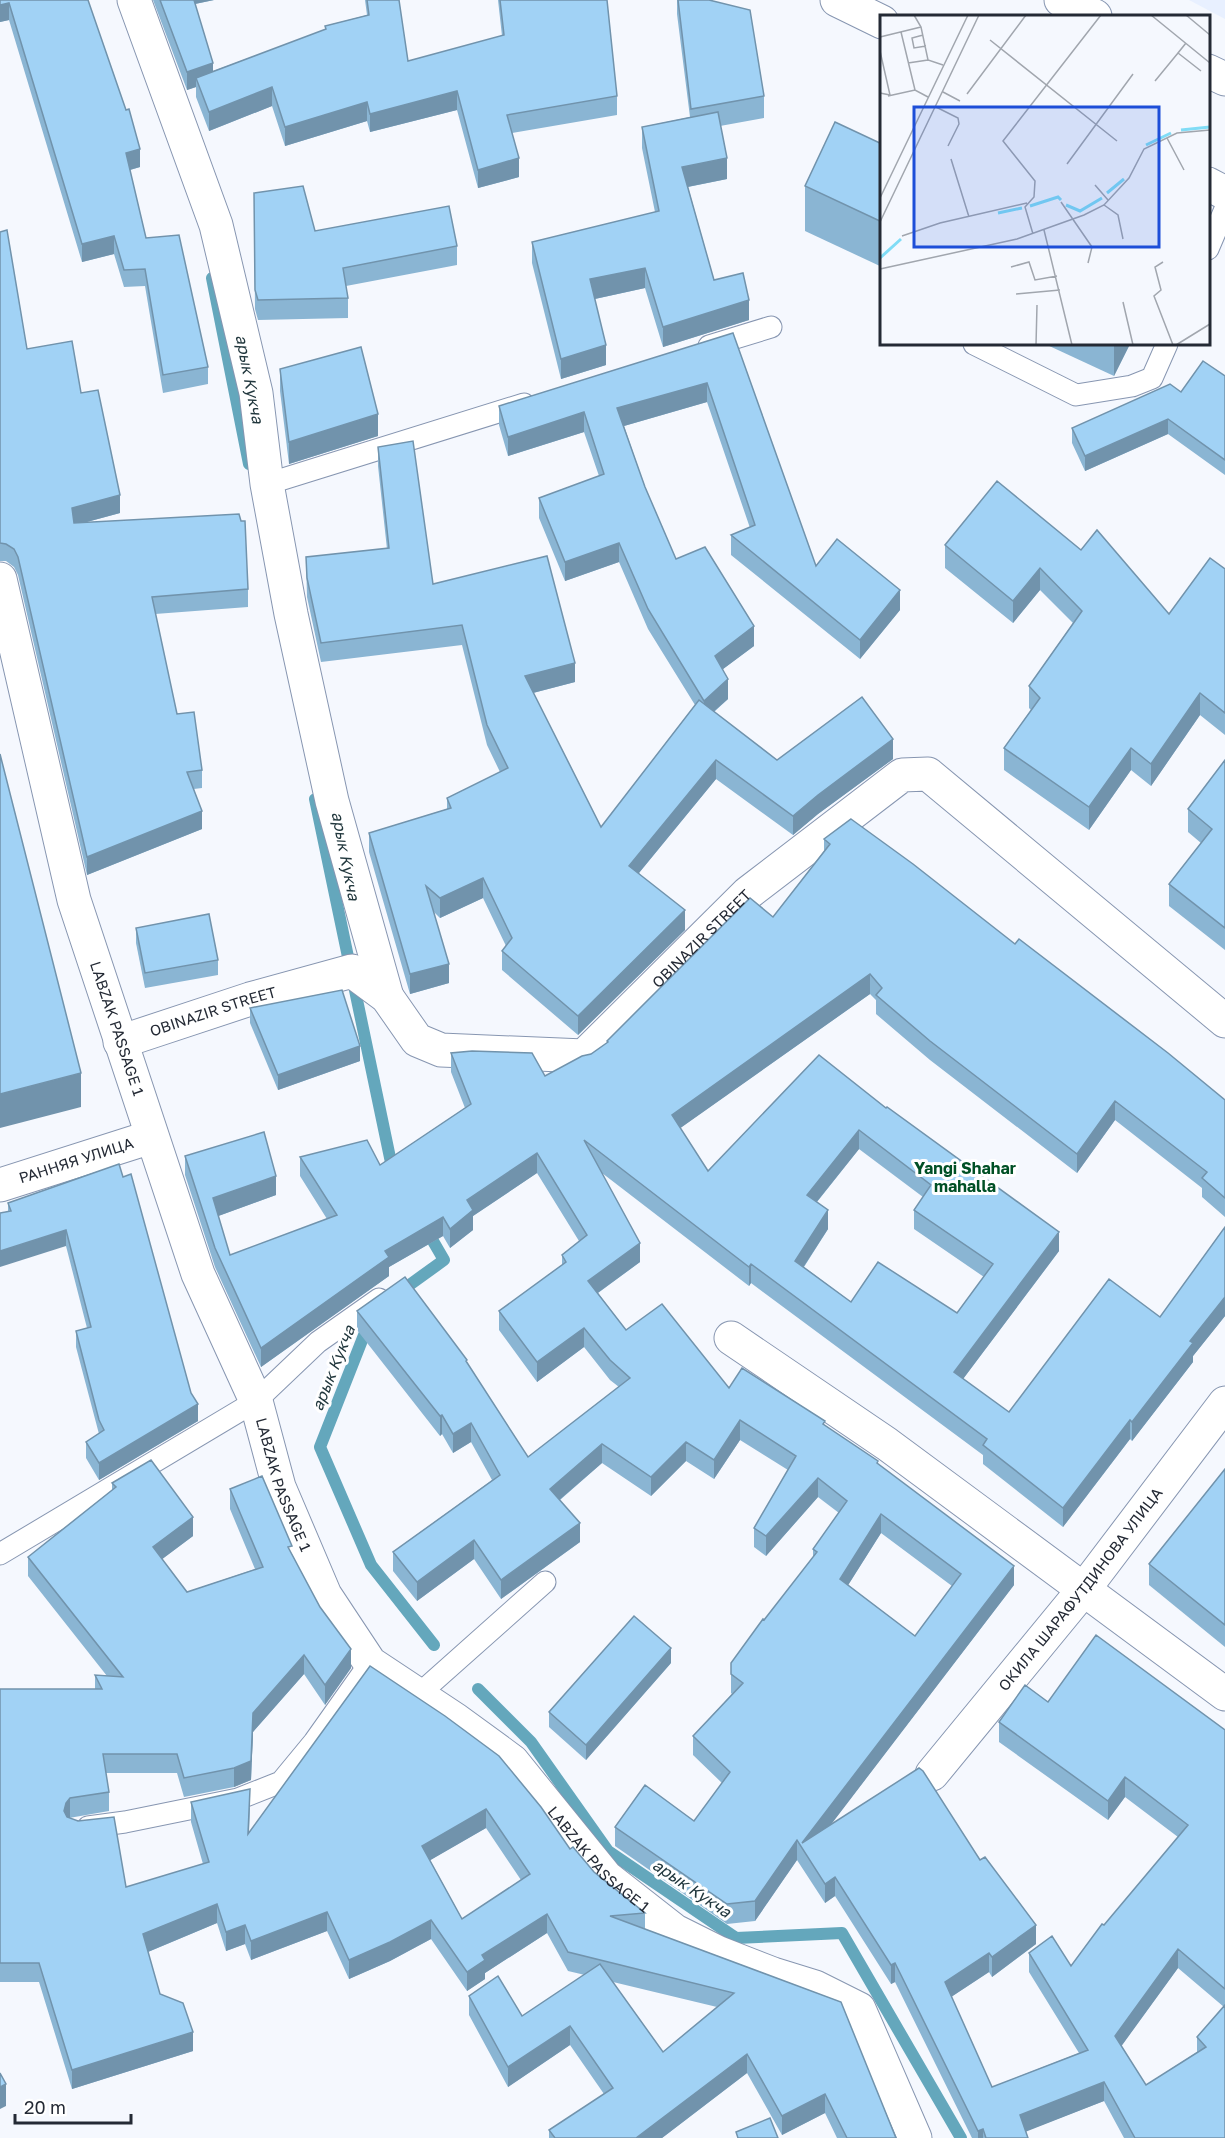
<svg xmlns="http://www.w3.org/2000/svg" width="1225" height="2138" font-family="'Golos Text',sans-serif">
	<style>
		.built { fill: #e8f0ff }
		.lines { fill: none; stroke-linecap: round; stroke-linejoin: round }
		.stream { stroke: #64a7bc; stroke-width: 12 }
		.service-casing { stroke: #8796b1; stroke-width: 23 }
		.minor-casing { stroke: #8796b1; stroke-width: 35 }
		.primary-casing { stroke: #8796b1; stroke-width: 35 }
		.service { stroke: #fff; stroke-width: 21 }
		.minor { stroke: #fff; stroke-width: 33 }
		.primary { stroke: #fff; stroke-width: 33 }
		.wall { fill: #8ab5d3; fill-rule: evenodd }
		.shaded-wall { fill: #7193ac }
		.building { fill: #a1d2f5; stroke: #7193ac; stroke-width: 1.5; fill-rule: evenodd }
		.labels { text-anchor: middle; stroke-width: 6; stroke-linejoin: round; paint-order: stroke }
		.street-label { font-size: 15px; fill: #242a35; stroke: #fff }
		.water-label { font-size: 16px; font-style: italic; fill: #21373d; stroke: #fff }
		.neighbourhood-label { font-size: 16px; font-weight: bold; fill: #005025; stroke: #fff }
		.inset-river { fill: none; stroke: #80dcf6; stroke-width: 3 }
		.inset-road { fill: none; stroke: #a1a6ae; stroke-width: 1.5 }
		.view { fill: #1d4ed8; fill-opacity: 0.15; stroke: #1d4ed8; stroke-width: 3 }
		.inset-edge { fill: none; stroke: #242a35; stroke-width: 3 }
	</style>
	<rect width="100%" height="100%" fill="#f5f8fe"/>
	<!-- built -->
	<path class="built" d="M1189 0H1225V19Z"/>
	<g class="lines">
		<!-- stream -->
		<g class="stream">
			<path d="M212 278 249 464"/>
			<path d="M315 799 393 1172"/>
			<path d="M397 1294 444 1260 426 1229"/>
			<path d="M368 1325 320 1447 371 1565 434 1645"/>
			<path d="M478 1689 531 1742 608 1851 736 1938 842 1933 961 2138"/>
		</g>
		<defs>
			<g id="service">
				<path d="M1208 249 1225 209"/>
				<path d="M974 344 1076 395 1132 386 1152 378 1167 344"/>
				<path d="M709 346 771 327"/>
				<path d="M267 484 524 404"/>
				<path d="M0 1554 256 1401 318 1342 379 1299"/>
				<path d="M418 1695 545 1582"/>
				<path d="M88 1827 125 1822 238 1799 281 1782 314 1742 370 1663"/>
			</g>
			<g id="minor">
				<path d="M134 0 216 225 256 393 267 484 291 614 332 801 387 997"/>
				<path id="s1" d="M0 579 74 900 198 1274 256 1401 279 1487 325 1595 370 1663 456 1720 512 1761 606 1877 675 1931 719 1953 773 1974 815 1987 859 2009 915 2138"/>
				<path id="s2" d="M120 1042 250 999 352 971 387 997 417 1040 441 1050 584 1056 748 893 902 775 928 774 1225 1021"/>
				<path id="s3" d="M0 1185 151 1137"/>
				<path d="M731 1338 887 1444 1225 1694"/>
				<path id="s4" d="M932 1774 1084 1589 1225 1403"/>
			</g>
			<g id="primary">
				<path d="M837 0 882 22"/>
				<path d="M1061 0 1095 16"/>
				<path d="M1208 71 1225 79"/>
				<path d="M1208 184 1225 193"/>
			</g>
		</defs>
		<!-- service casing -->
		<use href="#service" class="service-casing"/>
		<!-- minor casing -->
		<use href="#minor" class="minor-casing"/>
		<!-- primary casing -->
		<use href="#primary" class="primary-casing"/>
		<!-- service -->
		<use href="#service" class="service"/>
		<!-- minor -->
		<use href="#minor" class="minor"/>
		<!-- primary -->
		<use href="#primary" class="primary"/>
	</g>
	<!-- wall -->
	<g class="wall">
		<path d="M0 0H76L140 167 130 170 146 238 208 367V384L163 393 145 286 124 287 114 254 82 262 9 20 0 22Z"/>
		<path d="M153 0H214L195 4 213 71 325 30V26L367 15 365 0H399L408 61 502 36 498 0H607L617 96V115L512 133 519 177 478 188 457 110 370 132 367 121 285 146 272 106 209 131 196 97V87L187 90Z"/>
		<path d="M677 0H709L764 96V118L720 126 727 179 688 187 714 280 749 320 663 347 645 288 595 299 606 365 561 379 532 263V242L655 212 642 148V127L690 117 677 14Z"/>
		<path d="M882 144V267L805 231V186Z"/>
		<path d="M254 193 315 231 457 246V265L346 286 348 298V318L258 320 255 309Z"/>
		<path d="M0 232 27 349 81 393 120 513 83 523 248 589V607L155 614 177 714 202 770V788L194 789 202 829 87 875 18 575 14 567 6 561H0Z"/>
		<path d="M733 333 816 566 900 610 860 659 731 555V535L750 528 707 402 624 426 645 487 676 559 754 646 723 669 728 699 714 712 777 760 893 759 818 814 793 835 716 779 639 873 685 930 578 1035 502 970V951L506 946 483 898 440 918 434 912 449 983 410 994 369 852V833L447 809V798L500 772 487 745 462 645 321 662 307 597 306 557 387 549 378 466V447L433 584 575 682 533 693 601 827 695 705 648 629 619 562 565 581 539 518V498L599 476 584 432 508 456 499 425V406Z"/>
		<path d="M1045 344H1130L1114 376Z"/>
		<path d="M280 369 378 436 289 464 280 391Z"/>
		<path d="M1225 376V475L1168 434 1085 471 1072 443V428L1181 392Z"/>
		<path d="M945 545 1081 550 1169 614 1225 569V735L1200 715 1151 786 1131 770 1089 830 1004 770V748L1031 710 1029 708V686L1073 623 1040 590 1013 623 945 568Z"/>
		<path d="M1225 760V950L1169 906V884L1201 843 1188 832V809Z"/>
		<path d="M824 839 1015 944 1225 1100V1217L1202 1197V1188L1115 1120 1077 1173 930 1060 876 1014V1000L870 994 680 1128 708 1171 819 1055 1059 1251 963 1379 1009 1412 1160 1317 1225 1227V1316L1193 1356V1362L1132 1441 1130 1439 1063 1527 983 1464V1455L751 1283 749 1286 602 1173 640 1262 598 1293 626 1330 729 1388 825 1425 878 1464 1014 1585 831 1824 980 1860 1036 1944 992 1977 989 1972 951 1997 992 2087 1079 2053 1029 1972V1953L1071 1966 1104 1925 1178 1837 1125 1797 1108 1820 999 1742V1722L1048 1702 1225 1730V2138H1124L1104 2101 1026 2131 1028 2138H972L895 1982 891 1984 835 1896 825 1903 797 1860 755 1921 727 1924 615 1846V1827L694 1821 722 1783 693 1755V1736L732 1694 731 1693V1663L813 1557V1549L839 1513 818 1497 766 1556 754 1547V1528L788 1470 740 1440 714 1479 686 1461 651 1496 602 1463 560 1500 580 1542 501 1599 474 1559 417 1601 393 1571V1552L492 1480 471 1442 453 1453 442 1434 440 1436 357 1330V1311L467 1363 528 1457 619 1387 610 1380 584 1347 537 1382 499 1330V1311L562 1265V1255L579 1241 537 1173 473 1216V1230L450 1248 443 1236 389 1267V1276L261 1367 215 1267 185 1175V1156L276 1195 218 1216 230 1255 327 1219 300 1176V1157L380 1165 465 1108 451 1072V1053L545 1076 591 1054 607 1043V1041L773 917 824 851ZM859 1149 923 1197 914 1210V1229L984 1277 957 1313 851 1302 804 1267 828 1229 817 1202ZM881 1533 952 1586 915 1636 848 1585ZM1178 1968 1224 2007 1197 2037V2052L1146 2085 1121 2046Z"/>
		<path d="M136 928 218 960V975L145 988 136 943Z"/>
		<path d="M250 1008 360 1061 278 1090 250 1023Z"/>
		<path d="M119 1164 198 1421 99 1480 86 1458V1442L99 1434 76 1347V1331L87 1328 66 1246 8 1211V1203Z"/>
		<path d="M1225 1469V1647L1149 1585V1564Z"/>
		<path d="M112 1483 193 1536 162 1559 187 1592 255 1569 230 1509V1489L292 1554 351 1668 325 1705 304 1674 253 1732 251 1780 234 1787 184 1797 177 1773H106L109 1792V1811L69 1818 126 1887 203 1864 191 1822V1802L250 1808 249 1833 370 1666 570 1849 594 1872 645 1913V1929L841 2002 896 2138H837L825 2113 782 2135 747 2073 662 2138H549V2130L604 2094 570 2045 508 2087 469 2015V1996L522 2016 585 1975 568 1971 547 1933 485 1973V1979L467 1991 431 1939 390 1961 349 1979 327 1931 251 1960 245 1944 226 1951 217 1923 148 1952 160 1994 193 2051 72 2089 39 1982H0V1689H95V1675L107 1676 28 1576V1557L112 1490ZM486 1828 521 1880 462 1919 430 1860ZM613 1982 717 2007 663 2052Z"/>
		<path d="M671 1663 586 1760 549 1727V1712Z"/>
	</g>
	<!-- shaded-wall -->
	<g class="shaded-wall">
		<path d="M190 0H214L190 5Z"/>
		<path d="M9 3V20L0 22V5Z"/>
		<path d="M213 63V82L196 78V87L187 90V72Z"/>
		<path d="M272 87V106L209 131V112Z"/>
		<path d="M457 91V110L370 132V114Z"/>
		<path d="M367 102V121L285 146V127Z"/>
		<path d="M140 149V167L126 171V153Z"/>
		<path d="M519 158V177L478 188V170Z"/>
		<path d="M727 158V179L682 188V167Z"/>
		<path d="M114 236V254L82 262V244Z"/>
		<path d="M645 268V288L590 300V279Z"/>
		<path d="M749 300V320L663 347V327Z"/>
		<path d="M1114 344H1130L1114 376Z"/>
		<path d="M606 345V365L561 379V359Z"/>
		<path d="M707 383V402L617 428V408Z"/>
		<path d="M584 412V432L508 456V437Z"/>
		<path d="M378 414V436L289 464V442Z"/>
		<path d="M1168 419V434L1085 471V456Z"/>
		<path d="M120 495V513L72 526V508Z"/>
		<path d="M619 543V562L565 581V562Z"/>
		<path d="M1040 568V590L1013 623V601Z"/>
		<path d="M900 590V610L860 659V640Z"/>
		<path d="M754 626V646L715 675V656Z"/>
		<path d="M575 663V682L525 695V676Z"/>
		<path d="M728 679V699L704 720V701Z"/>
		<path d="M1200 693V715L1151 786V764Z"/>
		<path d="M893 739V759L818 814 793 835V816L818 795Z"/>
		<path d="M1131 748V770L1089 830V807Z"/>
		<path d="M716 760V779L629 885V866Z"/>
		<path d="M202 811V829L87 875V857Z"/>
		<path d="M483 878V898L440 918V898Z"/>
		<path d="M685 910V930L578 1035V1016Z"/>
		<path d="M449 964V983L410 994V974Z"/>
		<path d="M870 974V994L672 1134V1115Z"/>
		<path d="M360 1046V1061L278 1090V1075Z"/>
		<path d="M81 1073V1107L0 1128V1094Z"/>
		<path d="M1115 1101V1120L1077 1173V1154Z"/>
		<path d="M859 1130V1149L807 1214V1195Z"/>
		<path d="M537 1153V1173L473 1216V1230L450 1248V1229L467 1200Z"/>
		<path d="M276 1176V1195L213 1218V1198Z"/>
		<path d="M828 1210V1229L795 1280V1261Z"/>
		<path d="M443 1217V1236L389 1267V1276L261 1367V1348L385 1251Z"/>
		<path d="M66 1230V1246L0 1267V1251Z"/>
		<path d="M1059 1232V1251L954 1391V1372Z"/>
		<path d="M640 1243V1262L588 1300V1281Z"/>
		<path d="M751 1264V1283L749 1286V1267Z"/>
		<path d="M1225 1297V1316L1193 1356V1362L1132 1441V1422L1190 1341Z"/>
		<path d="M584 1328V1347L537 1382V1362Z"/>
		<path d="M198 1404V1421L99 1480V1463Z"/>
		<path d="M442 1415V1434L440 1436V1416Z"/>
		<path d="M740 1420V1440L714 1479V1460Z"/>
		<path d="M1130 1420V1439L1063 1527V1508Z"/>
		<path d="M471 1423V1442L453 1453V1434Z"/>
		<path d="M686 1442V1461L651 1496V1477Z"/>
		<path d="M602 1444V1463L550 1508V1489Z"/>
		<path d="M818 1478V1497L766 1556V1536Z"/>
		<path d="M881 1514V1533L840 1598V1579Z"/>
		<path d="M193 1517V1536L153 1566V1547Z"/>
		<path d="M580 1523V1542L501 1599V1580Z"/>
		<path d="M474 1540V1559L417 1601V1582Z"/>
		<path d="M1014 1566V1585L807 1856 802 1843Z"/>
		<path d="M671 1648V1663L586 1760V1745Z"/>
		<path d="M351 1649V1668L325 1705V1685Z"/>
		<path d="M304 1655V1674L253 1732 251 1780 234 1787V1768L253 1713Z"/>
		<path d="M1125 1777V1797L1108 1820V1801Z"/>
		<path d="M70 1798V1818L66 1823 64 1811 66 1803Z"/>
		<path d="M486 1809V1828L422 1865V1846Z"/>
		<path d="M797 1840V1860L755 1921V1901Z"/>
		<path d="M835 1877V1896L825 1903V1884Z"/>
		<path d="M217 1904V1923L143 1954V1934Z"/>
		<path d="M327 1912V1931L251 1960V1941Z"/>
		<path d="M547 1914V1933L485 1973V1979L467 1991V1972L482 1955Z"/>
		<path d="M431 1920V1939L390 1961 349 1979V1960Z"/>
		<path d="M245 1925V1944L226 1951V1932Z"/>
		<path d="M1036 1925V1944L992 1977V1957Z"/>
		<path d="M1178 1949V1968L1115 2055V2036Z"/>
		<path d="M989 1953V1972L945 2001V1982Z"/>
		<path d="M895 1963V1982L891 1984V1965Z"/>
		<path d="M570 2026V2045L508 2087V2067Z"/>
		<path d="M193 2032V2051L72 2089V2070Z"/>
		<path d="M747 2054V2073L662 2138H636Z"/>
		<path d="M1104 2082V2101L1020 2134V2115Z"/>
		<path d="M6 2084V2106L0 2109V2087Z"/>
		<path d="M825 2094V2113L782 2135V2116Z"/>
		<path d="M983 2129V2138H978V2131Z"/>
	</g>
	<!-- building -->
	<g class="building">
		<path d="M0 0H88L126 110 129 109 140 149 126 153 146 238 179 235 208 367 163 375 145 269 124 270 114 236 82 244 9 3 0 5Z"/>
		<path d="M160 0H194L213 63 187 72Z"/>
		<path d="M367 0H399L408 61 504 35 500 0H607L617 96 507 115 519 158 478 170 457 91 370 114 367 102 285 127 272 87 209 112 196 78 326 29 325 26 369 15Z"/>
		<path d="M678 0H709L750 10 764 96 691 109Z"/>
		<path d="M718 112 727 158 682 167 714 280 743 273 749 300 663 327 645 268 590 279 606 345 561 359 532 242 659 211 642 127Z"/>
		<path d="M835 122 882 144V222L805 186Z"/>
		<path d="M303 186 315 231 449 206 457 246 343 268 348 298 258 300 255 290 254 193Z"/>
		<path d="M7 230 27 349 72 341 81 393 98 390 120 495 72 508 74 523 239 514 241 521H245L248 589 152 597 177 714 194 712 202 770 187 772 202 811 87 857 18 557 14 549 6 544 0 543V232Z"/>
		<path d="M733 333 816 566 837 539 900 590 860 640 731 535 755 525 707 383 617 408 645 487 676 559 705 547 754 626 715 656 728 679 704 701 648 609 619 543 565 562 539 498 604 474 584 412 508 437 499 406Z"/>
		<path d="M361 347 378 414 289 442 280 369Z"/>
		<path d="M1203 361 1225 376V460L1168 419 1085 456 1072 428 1170 384 1181 392Z"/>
		<path d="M413 441 433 584 547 556 575 663 525 676 601 827 699 700 777 760 862 697 893 739 818 795 793 816 716 760 629 866 685 910 578 1016 502 951 512 938 483 878 440 898 426 886 449 964 410 974 369 833 451 808 447 798 508 768 487 725 462 625 321 643 307 578 306 557 389 548 378 447Z"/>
		<path d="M997 481 1081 550 1097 530 1169 614 1210 558 1225 569V713L1200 693 1151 764 1131 748 1089 807 1004 748 1040 698 1029 686 1082 611 1040 568 1013 601 945 545Z"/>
		<path d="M0 754 81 1073 0 1094Z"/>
		<path d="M1225 760V928L1169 884 1212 829 1188 809Z"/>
		<path d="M851 819 913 864 1015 944 1019 939 1168 1053 1225 1100V1198L1202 1178 1207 1172 1115 1101 1077 1154 930 1041 876 995 882 988 870 974 672 1115 708 1171 819 1055 886 1108 887 1107 1059 1232 954 1372 1009 1412 1109 1279 1160 1317 1225 1227V1297L1190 1341 1193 1343 1132 1422 1130 1420 1063 1508 983 1445 987 1439 751 1264 749 1267 584 1140 640 1243 588 1281 626 1330 662 1304 729 1388 742 1368 825 1421 823 1424 878 1461 877 1463 1014 1566 802 1843 919 1768 923 1771 980 1860 985 1857 1036 1925 992 1957 989 1953 945 1982 992 2087 1088 2050 1029 1953 1052 1936 1071 1966 1102 1924 1104 1925 1188 1825 1125 1777 1108 1801 999 1722 1025 1685 1048 1702 1096 1635 1225 1730V1989L1178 1949 1115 2036 1146 2085 1206 2047 1197 2037 1225 2005V2138H1135L1104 2082 1020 2115 1028 2138H986L983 2129 978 2131 895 1963 891 1965 835 1877 825 1884 797 1840 755 1901 727 1904 615 1827 645 1785 694 1821 730 1772 693 1736 743 1683 731 1674V1663L763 1619 764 1620 817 1552 813 1549 847 1501 818 1478 766 1536 754 1528 796 1456 740 1420 714 1460 686 1442 651 1477 602 1444 550 1489 580 1523 501 1580 474 1540 417 1582 393 1552 500 1475 471 1423 453 1434 442 1415 440 1416 357 1311 405 1277 467 1360 466 1361 528 1457 630 1378 610 1360 584 1328 537 1362 499 1311 566 1262 562 1255 587 1235 537 1153 467 1200 473 1210 450 1229 443 1217 385 1251 389 1257 261 1348 215 1248 185 1156 264 1132 276 1176 213 1198 230 1255 337 1215 300 1157 367 1140 380 1165 471 1104 451 1053 472 1051 532 1053 545 1076 582 1056 591 1054 608 1042 607 1041 750 898 773 917 830 844 824 839ZM859 1130 931 1185 914 1210 993 1264 957 1313 878 1262 851 1302 795 1261 828 1210 807 1195ZM881 1514 961 1574 915 1636 840 1579Z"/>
		<path d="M209 914 218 960 145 973 136 928Z"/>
		<path d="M342 990 360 1046 278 1075 250 1008Z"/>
		<path d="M119 1164 123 1177 131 1174 191 1393 198 1404 99 1463 86 1442 104 1430 99 1420 76 1331 91 1327 66 1230 0 1251V1213L11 1211 8 1203Z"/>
		<path d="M151 1460 193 1517 153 1547 187 1592 263 1567 230 1489 262 1476 292 1546 288 1547 320 1607 351 1649 325 1685 304 1655 253 1713 251 1761 234 1768 184 1778 177 1754H103L109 1792 70 1798 66 1803 64 1811 67 1817 78 1821 114 1817 126 1887 209 1862 191 1802 250 1789 248 1834 370 1666 445 1716 499 1756 541 1807 570 1849 573 1847 594 1872 645 1913 610 1916 841 2002 896 2138H847L825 2094 782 2116 747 2054 636 2138H555L549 2130 613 2088 570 2026 508 2067 469 1996 498 1976 522 2016 600 1964 663 2052 734 1993 568 1952 547 1914 482 1955 485 1960 467 1972 431 1920 390 1942 349 1960 327 1912 251 1941 245 1925 226 1932 217 1904 143 1934 160 1994 183 2003 193 2032 72 2070 39 1963H0V1689H102L95 1675 123 1677 28 1557 116 1487 112 1483ZM486 1809 530 1874 462 1919 422 1846Z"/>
		<path d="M1225 1469V1625L1149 1564Z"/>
		<path d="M634 1616 671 1648 586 1745 549 1712Z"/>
		<path d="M0 2073 6 2084 0 2087Z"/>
		<path d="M770 2118 778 2138H738L736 2132Z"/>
	</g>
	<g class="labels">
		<!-- street labels -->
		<g class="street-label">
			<text dy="5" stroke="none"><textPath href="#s2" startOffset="674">OBINAZIR STREET</textPath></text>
			<text dy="5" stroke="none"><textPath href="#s2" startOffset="98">OBINAZIR STREET</textPath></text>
			<text dy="5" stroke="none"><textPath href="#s1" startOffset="465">LABZAK PASSAGE 1</textPath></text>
			<text dy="5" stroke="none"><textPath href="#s3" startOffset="80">РАННЯЯ УЛИЦА</textPath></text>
			<text dy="5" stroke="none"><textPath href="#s1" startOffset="951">LABZAK PASSAGE 1</textPath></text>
			<text dy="5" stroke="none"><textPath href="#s4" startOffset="237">ОКИЛА ШАРАФУТДИНОВА УЛИЦА</textPath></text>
			<text dy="5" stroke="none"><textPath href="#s1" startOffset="1455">LABZAK PASSAGE 1</textPath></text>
		</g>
		<!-- water labels -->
		<g class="water-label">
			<text transform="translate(250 379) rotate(79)" y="6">арык Кукча</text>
			<text transform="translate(346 856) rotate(79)" y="6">арык Кукча</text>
			<text transform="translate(333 1368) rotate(-68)" y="6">арык Кукча</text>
			<text transform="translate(692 1888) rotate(34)" y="6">арык Кукча</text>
		</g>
		<!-- neighbourhood labels -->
		<g class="neighbourhood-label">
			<text x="965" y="1174">Yangi Shahar<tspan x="965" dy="18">mahalla</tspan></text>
		</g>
	</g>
	<!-- overview -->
	<g transform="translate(880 15)">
		<rect width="330" height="330" fill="#f5f8fe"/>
		<path class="inset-river" d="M301 115 330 112M266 130 291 118M227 178 244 164M186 190 200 196 222 183M150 191 178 182 181 185M118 198 142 193M0 243 21 224"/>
		<path class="inset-road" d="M34 0 41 12 48 45 63 50M271 0 330 48M306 0 330 20M21 17 35 75M43 20 32 23 34 33 46 31M0 22 41 12M110 25 237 126M306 28 298 38 321 56M0 36 10 80 0 78M28 48 48 45M275 66 298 38M63 77 80 86M87 79 146 0M8 81 35 75 48 82M56 92 78 103 79 109 68 131M287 123 304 155M71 144 89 202M187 149 253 59M215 170 228 185M0 183 88 0M181 187 212 232 208 248M224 190 238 200 243 224M0 207 99 0M164 215 192 330M153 219 145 192 154 182 155 166 123 126 221 0M22 221 60 208 147 188M283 247 275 252 281 275 274 281 293 330M131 252 149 247 155 265 177 261M0 254 137 224 204 200 224 190 249 163 264 134 297 118 330 115M136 279 180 275M243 287 253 330M156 330 157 290M296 330 330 309"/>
		<path class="view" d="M34 92H279V232H34Z"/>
		<rect width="330" height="330" class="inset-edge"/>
	</g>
	<!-- scale -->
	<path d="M15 2114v9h116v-9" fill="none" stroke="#242a35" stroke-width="3"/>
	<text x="24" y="2114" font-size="18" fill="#242a35" stroke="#ffffff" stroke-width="4.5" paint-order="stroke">20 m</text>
</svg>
